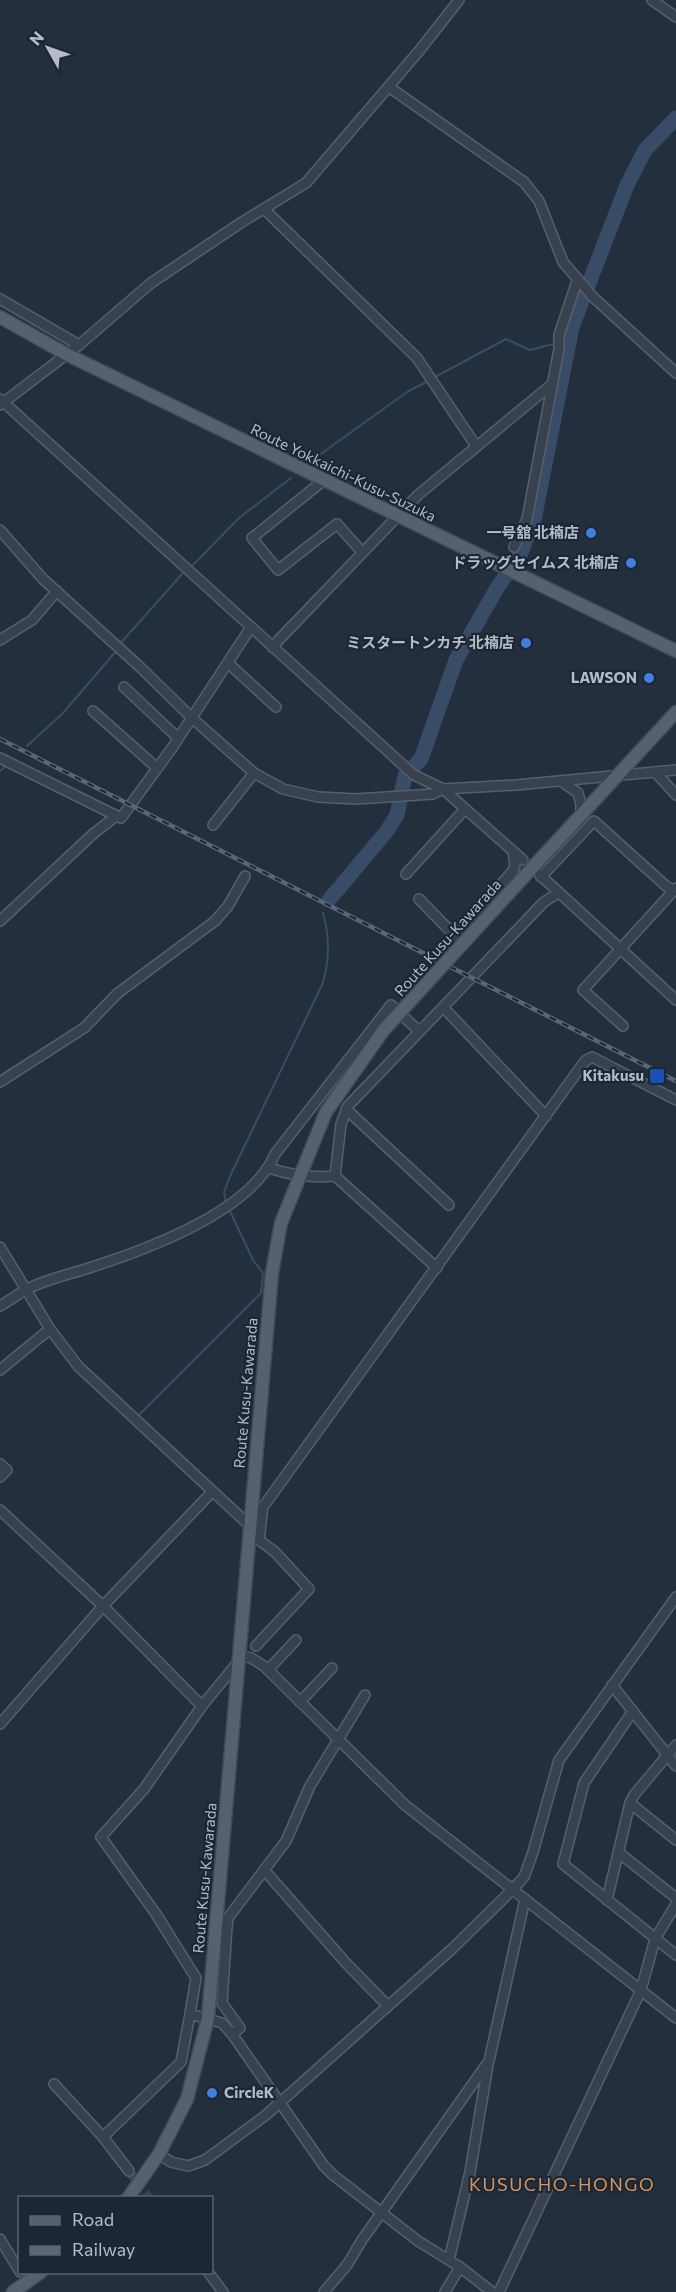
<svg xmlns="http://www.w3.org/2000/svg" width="676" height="2292" font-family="Commissioner,'Noto Sans JP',sans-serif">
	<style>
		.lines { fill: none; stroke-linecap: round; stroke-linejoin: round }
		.stream { stroke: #394c67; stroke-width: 2 }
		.river { stroke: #394c67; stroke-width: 15 }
		.minor-tunnel { stroke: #3a4453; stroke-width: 9; stroke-dasharray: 9 4.5; stroke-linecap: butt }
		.minor-casing { stroke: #565f6c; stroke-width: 12 }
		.major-casing { stroke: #414a57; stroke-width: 15 }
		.minor { stroke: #38414e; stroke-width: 9 }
		.major { stroke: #56606e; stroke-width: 12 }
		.rail-casing { stroke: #5a6575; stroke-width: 4.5 }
		.rail { stroke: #1d2633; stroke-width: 2; stroke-dasharray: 7; stroke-linecap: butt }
		.major-bridge-casing { stroke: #414a57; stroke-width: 15; stroke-linecap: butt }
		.major-bridge { stroke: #56606e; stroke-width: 12 }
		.shop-dot { fill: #3f7fe0; stroke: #1d2633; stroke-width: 2 }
		.transit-dot { fill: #1a4fb4; stroke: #1d2633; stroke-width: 2 }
		.labels { text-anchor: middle; stroke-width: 4.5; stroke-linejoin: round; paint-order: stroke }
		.street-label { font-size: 15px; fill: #b4bcc9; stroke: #1d2633 }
		.poi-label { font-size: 15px; font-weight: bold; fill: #b4bcc9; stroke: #1d2633; text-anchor: end }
		.quarter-label { font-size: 18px; letter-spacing: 1.5px; fill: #d59563; stroke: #1d2633 }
	</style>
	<rect width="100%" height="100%" fill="#242f3e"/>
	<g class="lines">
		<!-- stream -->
		<g class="stream">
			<path d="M435 377 506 339 530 350 557 343"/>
			<path d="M311 461 407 392 430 380"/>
			<path d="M193 565 239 518 291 478"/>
			<path d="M119 645 182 574"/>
			<path d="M27 746 63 713 117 650"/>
			<path d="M0 771 7 765"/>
			<path d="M226 1202 224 1192 231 1174 322 985C330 961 330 938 323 913"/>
			<path d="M137 1417 261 1293 263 1273 253 1260 228 1207"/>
		</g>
		<!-- river -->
		<path class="river" d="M329 900 386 832 397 815 405 776 421 759 456 660 497 588 520 555 534 520 572 327 627 185 645 150 676 118"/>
		<!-- minor-tunnel -->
		<path class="minor-tunnel" d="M129 2171 149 2198"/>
		<defs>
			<g id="minor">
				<path d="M652 0 676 17"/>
				<path d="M389 87 524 182 539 201 563 262 593 297 676 373"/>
				<path d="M264 209 417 358 476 446"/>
				<path d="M0 299 79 345"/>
				<path d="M0 399 414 775 443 789 523 860"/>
				<path d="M0 405 79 345 151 283 242 222 306 183 419 51 459 0"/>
				<path d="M324 480 252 538 278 570 337 524 362 552"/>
				<path d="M0 530 43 579 140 667 192 718 254 773 283 789 318 797 356 799 433 794 443 789 516 785 676 770"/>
				<path d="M514 547 527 519 559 349V335L577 281"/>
				<path d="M0 640 32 620 57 591"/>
				<path d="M272 647 418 495 551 385"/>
				<path d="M228 663 276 707"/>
				<path d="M124 687 178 738"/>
				<path d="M93 711 157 768"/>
				<path d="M0 758 121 818 172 748 251 627"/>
				<path d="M655 772 676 795"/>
				<path d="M561 781 578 793 581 804V816"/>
				<path d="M213 825 254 773"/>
				<path d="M406 874 465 809"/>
				<path d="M540 875 676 1000"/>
				<path d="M541 877 594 821 666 886 673 891"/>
				<path d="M419 899 455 936"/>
				<path d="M0 921 93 834 116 816"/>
				<path d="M439 953 512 872 515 866 513 852"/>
				<path d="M443 1007 546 1116"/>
				<path d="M623 1026 583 990 676 888"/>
				<path d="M0 1082 84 1028 118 993 215 921 228 906 245 876"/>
				<path d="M346 1109 449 1205"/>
				<path d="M269 1168C290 1175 313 1178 335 1176L437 1268"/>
				<path d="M335 1176 341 1124 348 1106 544 902 558 893"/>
				<path d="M0 1247 50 1329 78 1366 249 1525"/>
				<path d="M0 1306C9 1301 18 1294 27 1289 47 1279 71 1274 92 1267 148 1249 251 1211 275 1154L391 1005 419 1031"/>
				<path d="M0 1370 50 1329"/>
				<path d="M0 1464 7 1470 0 1477"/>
				<path d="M0 1510 103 1606 202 1706"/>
				<path d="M248 1540H259L263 1507 585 1061 592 1057 676 1100"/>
				<path d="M256 1646 309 1589 275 1552 259 1540"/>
				<path d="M238 1655 251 1658 264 1666 405 1805 676 2018"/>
				<path d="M268 1670 296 1640"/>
				<path d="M612 1685 676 1766"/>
				<path d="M300 1702 332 1668"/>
				<path d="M633 1711 584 1783 563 1864 676 1955"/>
				<path d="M0 1724 103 1606 212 1492"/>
				<path d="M630 1803 676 1840"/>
				<path d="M618 1852 676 1898"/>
				<path d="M265 1871 346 1963 388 2006"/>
				<path d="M607 1900 630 1803 634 1795 676 1745"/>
				<path d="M227 1926 222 2003 240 2028 232 2034"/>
				<path d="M215 1928 227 1926 228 1918 286 1841 310 1786 365 1695"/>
				<path d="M190 2014 196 1978 156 1914 101 1837 144 1789 202 1706 238 1662"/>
				<path d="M54 2084 103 2137 129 2171"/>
				<path d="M103 2137 181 2062 190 2014 222 2023 232 2034 324 2166 333 2175 418 2241 460 2267 492 2292"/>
				<path d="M159 2154 171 2162 188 2166 205 2160 266 2115 453 1948 512 1890 524 1877 533 1852 559 1760 676 1597"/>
				<path d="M0 2239 20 2272"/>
				<path d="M449 2260 470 2172 488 2065"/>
				<path d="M208 2272 223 2292"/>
				<path d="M324 2292 347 2265 362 2240 489 2061 525 1899"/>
				<path d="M445 2292 460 2267"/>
				<path d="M499 2292 641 1990 655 1939 676 1904"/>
			</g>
			<g id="major">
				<path d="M0 317 66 354 676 651"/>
				<path d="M510 892 676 712"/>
				<path d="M128 2198 159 2154 187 2099 208 2018 272 1273 281 1223 326 1112 383 1031"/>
				<path d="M13 2292 41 2272"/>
			</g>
		</defs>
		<!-- minor casing -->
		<use href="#minor" class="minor-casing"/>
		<!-- major casing -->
		<use href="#major" class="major-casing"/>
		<!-- minor -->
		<use href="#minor" class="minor"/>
		<!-- major -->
		<use href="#major" class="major"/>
		<defs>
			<path id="rail" d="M0 739 676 1081"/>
		</defs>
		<!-- rail casing -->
		<use href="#rail" class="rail-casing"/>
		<!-- rail -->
		<use href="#rail" class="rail"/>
		<defs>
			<path id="major-bridge" d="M383 1031 510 892"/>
		</defs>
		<!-- major-bridge casing -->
		<use href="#major-bridge" class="major-bridge-casing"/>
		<!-- major-bridge -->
		<use href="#major-bridge" class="major-bridge"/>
	</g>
	<!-- markers -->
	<g class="shop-dot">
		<circle cx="591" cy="533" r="6"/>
		<circle cx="631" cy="563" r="6"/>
		<circle cx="526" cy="643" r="6"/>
		<circle cx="649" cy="678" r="6"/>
		<circle cx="212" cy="2093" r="6"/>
	</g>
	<rect class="transit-dot" x="649" y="1068" width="16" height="16" rx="3"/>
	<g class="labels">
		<!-- street labels -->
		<g class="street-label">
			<text transform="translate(343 473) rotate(26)" y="5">Route Yokkaichi-Kusu-Suzuka</text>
			<text transform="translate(448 938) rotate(-48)" y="5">Route Kusu-Kawarada</text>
			<text transform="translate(246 1393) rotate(-85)" y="5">Route Kusu-Kawarada</text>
			<text transform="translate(205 1878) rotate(-85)" y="5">Route Kusu-Kawarada</text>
		</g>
		<!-- poi labels -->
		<g class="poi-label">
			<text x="579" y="538">一号舘 北楠店</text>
			<text x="619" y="568">ドラッグセイムス 北楠店</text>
			<text x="514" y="648">ミスタートンカチ 北楠店</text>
			<text x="637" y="683">LAWSON</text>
			<text x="644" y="1081">Kitakusu</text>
			<text x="224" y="2098" text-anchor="start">CircleK</text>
		</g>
		<!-- quarter labels -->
		<g class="quarter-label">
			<text x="562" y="2191">KUSUCHO-HONGO</text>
		</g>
	</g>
	<!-- legend -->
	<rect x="18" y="2196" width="195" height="78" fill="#1d2633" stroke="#59626f" stroke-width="1.5"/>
	<rect x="30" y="2216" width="30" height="9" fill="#56606e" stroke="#59626f" stroke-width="1.5"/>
	<text x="72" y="2226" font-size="18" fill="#b4bcc9">Road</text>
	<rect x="30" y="2246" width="30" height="9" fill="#5a6575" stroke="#59626f" stroke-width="1.5"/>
	<text x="72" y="2256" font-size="18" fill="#b4bcc9">Railway</text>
	<!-- north arrow -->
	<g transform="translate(48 48) rotate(310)" stroke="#1d2633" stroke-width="4.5" paint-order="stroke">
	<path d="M0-4.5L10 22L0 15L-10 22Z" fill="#b4bcc9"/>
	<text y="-9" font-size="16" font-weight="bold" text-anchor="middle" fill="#b4bcc9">N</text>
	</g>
</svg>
